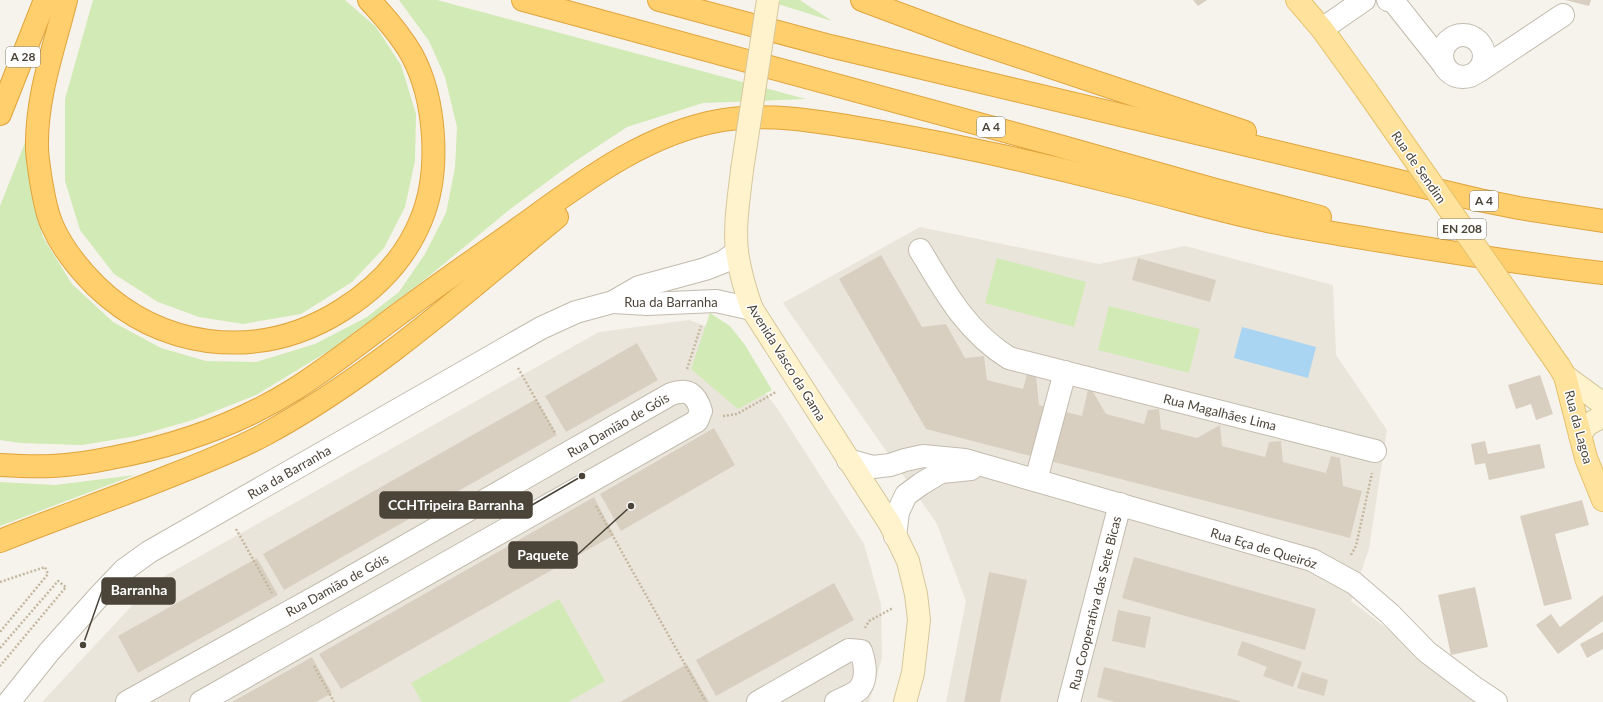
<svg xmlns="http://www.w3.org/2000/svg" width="1603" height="702" font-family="Lato,sans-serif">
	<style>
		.residential { fill: #eae5da }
		.green { fill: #d2eab5 }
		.water { fill: #a9d4f2 }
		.building { fill: #d8cfc1 }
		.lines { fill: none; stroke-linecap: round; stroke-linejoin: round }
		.minor-casing { stroke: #c2bbae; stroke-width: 24 }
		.tertiary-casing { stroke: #c2bbae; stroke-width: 24 }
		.secondary-casing { stroke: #d6c79b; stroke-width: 24 }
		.primary-casing { stroke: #e6c16a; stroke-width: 24 }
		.motorway-casing { stroke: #e0a43c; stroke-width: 24 }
		.path { stroke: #c4b79f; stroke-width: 2.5; stroke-dasharray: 2 2; stroke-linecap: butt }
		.minor { stroke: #fff; stroke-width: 22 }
		.tertiary { stroke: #fff; stroke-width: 22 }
		.secondary { stroke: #fff3cd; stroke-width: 22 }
		.primary { stroke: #ffe39c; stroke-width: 22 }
		.motorway { stroke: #ffcf6e; stroke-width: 22 }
		.secondary-bridge-casing { stroke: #d6c79b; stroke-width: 24; stroke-linecap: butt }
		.primary-bridge-casing { stroke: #e6c16a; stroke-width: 24; stroke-linecap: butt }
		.secondary-bridge { stroke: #fff3cd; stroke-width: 22 }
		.primary-bridge { stroke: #ffe39c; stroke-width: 22 }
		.labels { text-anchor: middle; stroke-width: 3; stroke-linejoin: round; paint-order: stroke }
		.shield { fill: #fff; stroke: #817c74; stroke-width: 1 }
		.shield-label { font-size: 12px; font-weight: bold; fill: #4b4439 }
		.street-label { font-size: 13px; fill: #4b4439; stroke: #fff }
		.leader { fill: none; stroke: #4b4439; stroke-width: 1.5 }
		.callout-dot { fill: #4b4439; stroke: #fff; stroke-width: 1.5 }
		.callout { fill: #4b4439; stroke: #4b4439; stroke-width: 1.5 }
		.callout-label { font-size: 14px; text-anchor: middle; font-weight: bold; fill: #fff }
	</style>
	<rect width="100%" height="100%" fill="#f6f3ec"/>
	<!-- residential -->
	<g class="residential">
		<path d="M920 227 1099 264 1185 246 1333 285 1336 355 1387 430 1369 549 1351 601 1482 702H946L966 601 937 524 783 303Z"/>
		<path d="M689 320 716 330 777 408 864 544 881 604 882 658 869 702H42L154 582 599 332Z"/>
	</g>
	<!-- green -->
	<g class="green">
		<path d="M93 0H345L376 27 401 65 416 114 415 161 405 207 384 248 352 282 301 314 243 324 199 317 158 302 114 274 80 230 65 181V99Z"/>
		<path d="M399 0H437L806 99 703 103 627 127 571 164 509 210 428 277 332 349 256 395 193 420 137 436 82 445 20 443 0 440V206L26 140 32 199 43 237 72 284 113 322 161 348 206 361 256 362 315 344 367 317 399 292 425 254 446 213 455 168 457 127 445 77 429 41Z"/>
		<path d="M765 0H800L832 21Z"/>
		<path d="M997 258 1086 282 1074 327 985 303Z"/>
		<path d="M1109 306 1200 329 1189 373 1098 350Z"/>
		<path d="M710 313 730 326 745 345 772 390 738 409 691 369Z"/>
		<path d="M135 475 0 526V482L55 485Z"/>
		<path d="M559 599 605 681 568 702H422L411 683Z"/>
	</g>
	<!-- water -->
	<path class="water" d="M1242 327 1316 347 1308 378 1234 358Z"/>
	<!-- building -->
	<g class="building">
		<path d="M1193 0H1207L1198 6Z"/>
		<path d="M1565 0H1591L1589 6Z"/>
		<path d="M881 255 922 327 946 324 965 358 984 356 987 380 1023 389 1027 374 1036 376 1039 405 1082 416 1089 385 1106 414 1144 424 1148 410 1159 409 1161 429 1197 438 1220 425 1222 446 1265 457 1269 442 1281 441 1283 462 1326 473 1331 456 1340 458 1343 486 1362 491 1350 538 926 429 839 279Z"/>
		<path d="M1138 258 1216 280 1210 302 1132 280Z"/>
		<path d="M637 343 658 380 566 432 545 396Z"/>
		<path d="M1540 375 1553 414 1536 420 1531 404 1516 409 1508 385Z"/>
		<path d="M536 399 557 435 284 590 263 554Z"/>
		<path d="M714 428 735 465 621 531 600 494Z"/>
		<path d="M1485 441 1488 454 1540 444 1545 468 1489 480 1485 463 1475 465 1471 444Z"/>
		<path d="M594 497 614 535 341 689 319 654Z"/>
		<path d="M1582 500 1589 525 1555 534 1572 599 1544 606 1520 516Z"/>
		<path d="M1134 557 1316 609 1305 650 1122 598Z"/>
		<path d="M257 558 278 595 138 673 118 636Z"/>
		<path d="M989 572 1027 580 1000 702H964Z"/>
		<path d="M834 583 854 620 716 696 696 660Z"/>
		<path d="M1475 587 1488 647 1451 655 1438 595Z"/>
		<path d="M1603 595V621L1558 654 1536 625 1551 614 1560 627Z"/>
		<path d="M1118 610 1151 617 1145 648 1112 641Z"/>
		<path d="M1603 632V649L1587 658 1580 644Z"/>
		<path d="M1242 641 1302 662 1293 687 1263 676 1267 667 1237 655Z"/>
		<path d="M312 657 332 693 316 702H232Z"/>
		<path d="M687 664 709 702H620Z"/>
		<path d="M1104 667 1240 701V702H1115L1097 697Z"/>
		<path d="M1302 672 1328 680 1324 696 1297 688Z"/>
	</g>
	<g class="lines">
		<defs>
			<g id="minor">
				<path d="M1388 0 1394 2 1444 65"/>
				<path d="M1322 29 1364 0"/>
				<circle cx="1463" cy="56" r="21"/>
				<path d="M1479 71 1563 15"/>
				<path d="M920 250C945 292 966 331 1009 358L1375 451"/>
				<path d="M848 460 873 467 890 465 905 460 923 456 965 460 1312 560 1354 583 1390 614 1427 652 1475 688 1496 702"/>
				<path d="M1036 480 1065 372"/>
				<path d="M895 536 898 512 906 495 921 484 941 472 971 469"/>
				<path d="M127 702 332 588 671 394C688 388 696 394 701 411L697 421 201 702"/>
				<path d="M758 702 849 650 861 651C865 663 868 677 860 688 857 693 842 699 836 702"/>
				<path d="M1069 702 1120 504"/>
			</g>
			<g id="tertiary">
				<path d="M613 302 647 304 716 301 752 309"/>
				<path d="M9 702 49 652 101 594 124 570 149 552 541 328 576 312 613 302 639 287 705 269 723 262 737 252"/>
			</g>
			<g id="secondary">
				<path d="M742 170C739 197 734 225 737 252 740 272 745 290 752 309L890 524 908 561 916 594 919 620 913 673 905 702"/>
				<path d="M1565 376 1603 404"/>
				<path d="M1580 435 1587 425 1603 416"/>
			</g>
			<g id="primary">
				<path d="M1297 0 1322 29 1366 90"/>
				<path d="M1559 366 1565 376 1586 458 1603 500"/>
			</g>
			<g id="motorway">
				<path d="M66 0C54 48 36 97 37 147 37 156 39 166 40 175 43 192 45 209 52 225 62 248 79 269 96 286 127 316 164 335 208 341 256 347 301 336 342 310 377 288 405 259 421 220 441 172 436 100 412 55 400 34 385 17 369 0"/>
				<path d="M523 0 1056 145 1216 190 1320 217"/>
				<path d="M659 0 830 46 1479 200 1519 208 1603 221"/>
				<path d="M862 0 961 37 1245 132"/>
				<path d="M0 114 45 0"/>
				<path d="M0 465C17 466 34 467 52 466 72 465 92 462 111 458 176 446 239 424 295 389 334 364 370 335 407 308 446 279 487 251 526 223 585 180 649 132 723 120 774 112 826 123 877 131 956 145 1034 162 1112 182 1163 194 1212 209 1263 220 1302 229 1342 234 1381 241 1455 253 1529 265 1603 273"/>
				<path d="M0 541C54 519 110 500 165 478 198 465 232 452 264 435 371 377 464 294 557 217"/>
			</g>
		</defs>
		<!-- minor casing -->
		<use href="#minor" class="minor-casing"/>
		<!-- tertiary casing -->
		<use href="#tertiary" class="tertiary-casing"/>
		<!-- secondary casing -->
		<use href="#secondary" class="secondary-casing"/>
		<!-- primary casing -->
		<use href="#primary" class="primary-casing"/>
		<!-- motorway casing -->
		<use href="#motorway" class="motorway-casing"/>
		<!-- path -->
		<g class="path">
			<path d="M518 368 555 433"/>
			<path d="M687 369 701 326"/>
			<path d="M723 416 737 414 776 392"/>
			<path d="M596 506 706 702"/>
			<path d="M236 529 272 593"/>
			<path d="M1351 555 1356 546 1372 473"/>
			<path d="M0 582 45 567 48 574 0 632"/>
			<path d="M865 628 869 621 893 608"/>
			<path d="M0 648 58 581 66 587 0 666"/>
			<path d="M314 666 334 702"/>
		</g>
		<!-- minor -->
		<use href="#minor" class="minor"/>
		<!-- tertiary -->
		<use href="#tertiary" class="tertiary"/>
		<!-- secondary -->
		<use href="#secondary" class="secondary"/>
		<!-- primary -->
		<use href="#primary" class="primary"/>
		<!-- motorway -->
		<use href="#motorway" class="motorway"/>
		<defs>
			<path id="secondary-bridge" d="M742 170 768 0"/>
			<path id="primary-bridge" d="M1366 90 1559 366"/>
		</defs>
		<!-- secondary-bridge casing -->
		<use href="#secondary-bridge" class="secondary-bridge-casing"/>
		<!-- primary-bridge casing -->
		<use href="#primary-bridge" class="primary-bridge-casing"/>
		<!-- secondary-bridge -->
		<use href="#secondary-bridge" class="secondary-bridge"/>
		<!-- primary-bridge -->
		<use href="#primary-bridge" class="primary-bridge"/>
	</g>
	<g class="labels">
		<!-- shield labels -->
		<g class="shield">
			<rect x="6" y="47" width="34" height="20" rx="3"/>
			<rect x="977" y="117" width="28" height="20" rx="3"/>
			<rect x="1470" y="191" width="28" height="20" rx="3"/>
			<rect x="1438" y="219" width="48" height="20" rx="3"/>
		</g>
		<g class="shield-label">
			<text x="23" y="61">A 28</text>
			<text x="991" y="131">A 4</text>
			<text x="1484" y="205">A 4</text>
			<text x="1462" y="233">EN 208</text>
		</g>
		<!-- street labels -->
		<g class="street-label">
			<text transform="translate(1419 167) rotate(55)" y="5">Rua de Sendim</text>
			<text x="671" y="307">Rua da Barranha</text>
			<text transform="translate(787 362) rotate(58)" y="5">Avenida Vasco da Gama</text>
			<text transform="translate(1220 412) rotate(14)" y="5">Rua Magalhães Lima</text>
			<text transform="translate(618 425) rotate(-30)" y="5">Rua Damião de Góis</text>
			<text transform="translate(1579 427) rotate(75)" y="5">Rua da Lagoa</text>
			<text transform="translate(289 472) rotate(-30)" y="5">Rua da Barranha</text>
			<text transform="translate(1264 548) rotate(17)" y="5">Rua Eça de Queiróz</text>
			<text transform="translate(337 585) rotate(-29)" y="5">Rua Damião de Góis</text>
			<text transform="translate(1095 603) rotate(-76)" y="5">Rua Cooperativa das Sete Bicas</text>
		</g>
	</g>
	<!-- callouts -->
	<path class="leader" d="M582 476L532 505M631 506L577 555M83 645L102 591"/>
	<g class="callout-dot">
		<circle cx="582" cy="476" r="4"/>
		<circle cx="631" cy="506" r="4"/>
		<circle cx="83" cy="645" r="4"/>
	</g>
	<g class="callout">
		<rect x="380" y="492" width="152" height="26" rx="4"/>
		<rect x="509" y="542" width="68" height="26" rx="4"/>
		<rect x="102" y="578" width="73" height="26" rx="4"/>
	</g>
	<g class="callout-label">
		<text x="456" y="510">CCHTripeira Barranha</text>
		<text x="543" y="560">Paquete</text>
		<text x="139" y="595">Barranha</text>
	</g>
</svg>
